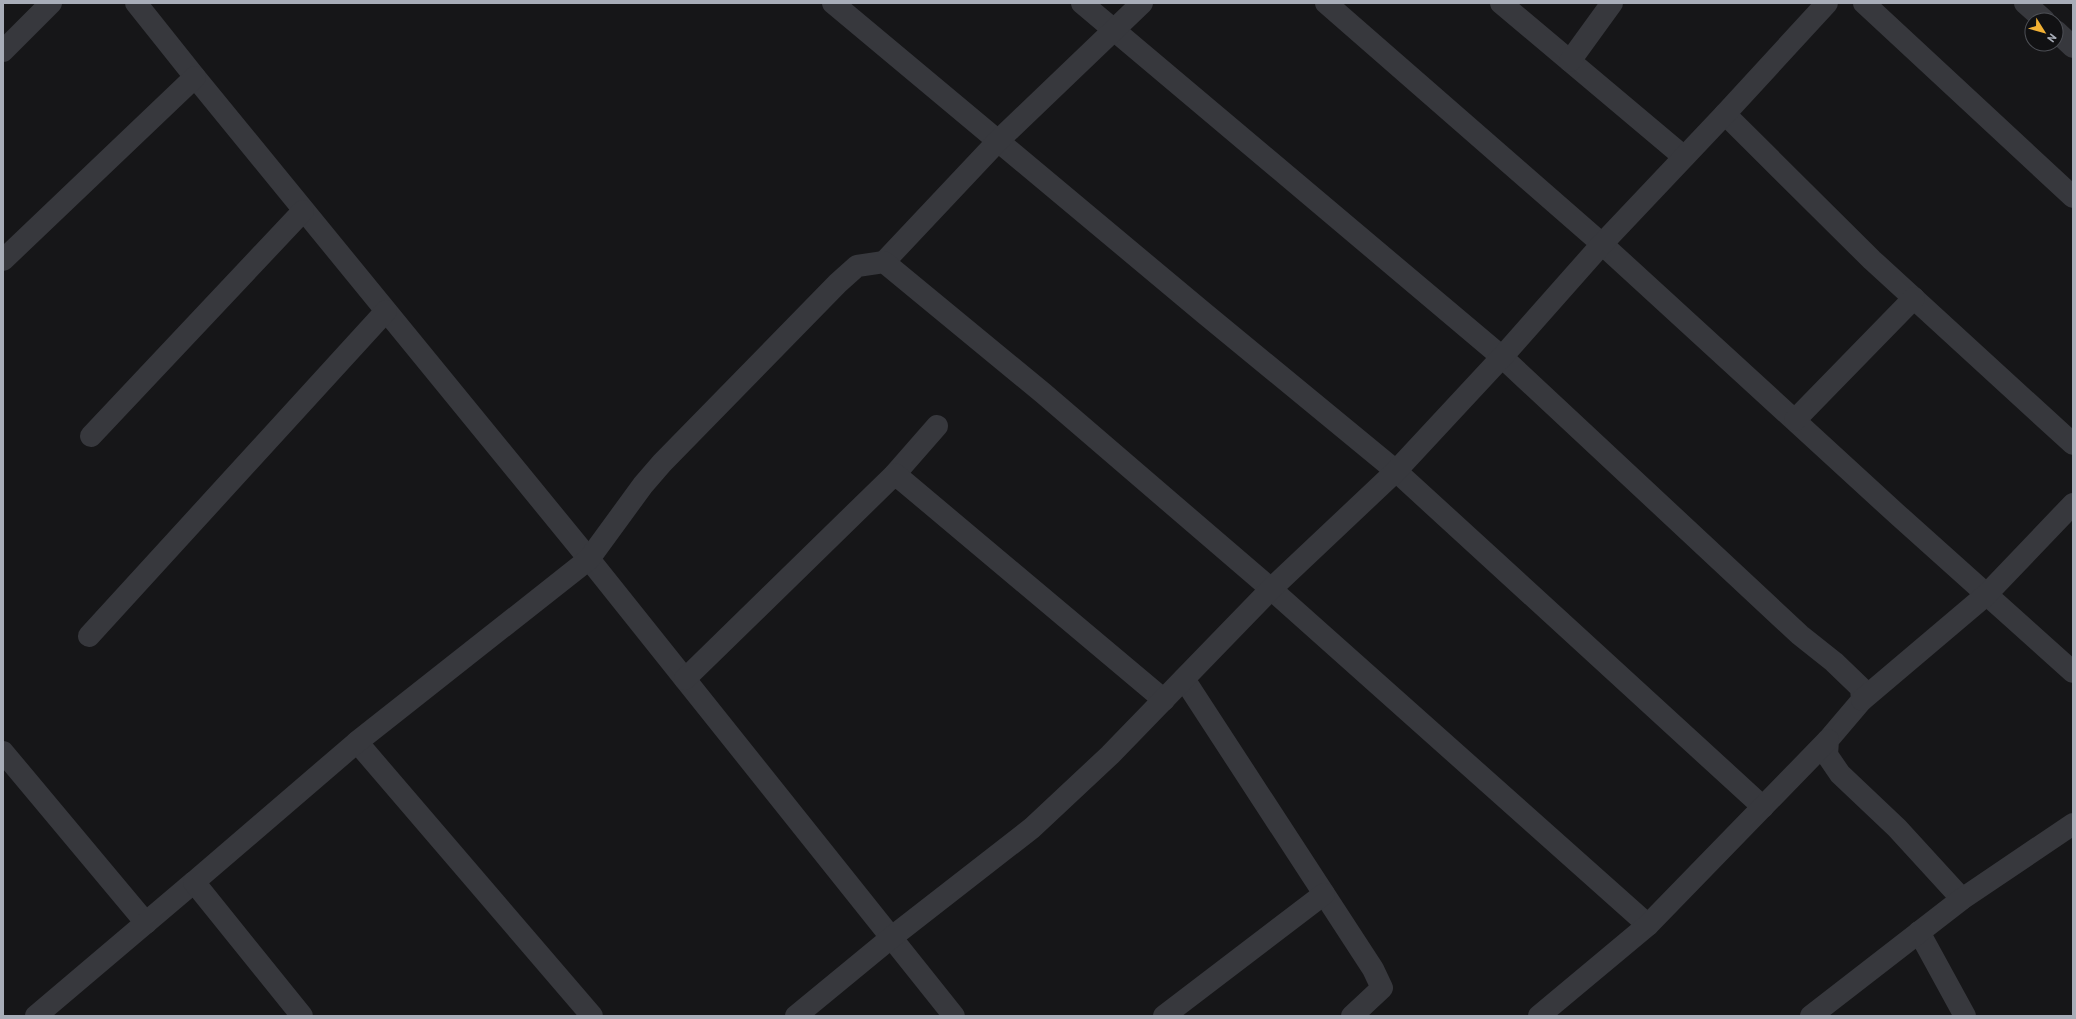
<svg xmlns="http://www.w3.org/2000/svg" width="2076" height="1019" font-family="Barlow,sans-serif">
	<style>
		.lines { fill: none; stroke-linecap: round; stroke-linejoin: round }
		.minor { stroke: #37383d; stroke-width: 22 }
	</style>
	<rect width="100%" height="100%" fill="#161618"/>
	<g class="lines">
		<!-- minor -->
		<g class="minor">
			<path d="M136 3 195 77 589 559 954 1016"/>
			<path d="M833 3 1204 313 1396 471 1763 807"/>
			<path d="M1082 3 1502 357 1800 635 1834 662 1861 688 1862 700 1828 740 1827 755 1840 774 1897 828 1962 899"/>
			<path d="M1326 3 1602 244 1899 516 2073 672"/>
			<path d="M1501 3 1684 157"/>
			<path d="M1864 3 2073 197"/>
			<path d="M2025 3 2044 20"/>
			<path d="M2056 31 2073 47"/>
			<path d="M3 51 51 3"/>
			<path d="M1570 61 1612 3"/>
			<path d="M1725 114 1872 260 2073 444"/>
			<path d="M3 260 195 77"/>
			<path d="M884 262 998 141 1142 3"/>
			<path d="M1795 420 1914 298"/>
			<path d="M91 436 303 211"/>
			<path d="M895 474 937 426"/>
			<path d="M89 636 386 311"/>
			<path d="M685 679 895 474 1164 700"/>
			<path d="M1184 679 1373 969 1382 988 1352 1016"/>
			<path d="M1862 700 1986 595 2073 504"/>
			<path d="M357 742 592 1016"/>
			<path d="M3 752 146 923"/>
			<path d="M1919 932 1965 1016"/>
			<path d="M36 1016 194 882"/>
			<path d="M302 1016 194 882 357 742 589 559 643 485 662 463 838 283 857 266 884 262 1043 393 1271 589 1648 925"/>
			<path d="M796 1016 892 937 1032 828 1110 755 1271 589 1396 471 1502 357 1602 244 1725 114 1827 3"/>
			<path d="M1164 1016 1324 894"/>
			<path d="M1539 1016 1648 925 1828 740"/>
			<path d="M1811 1016 1962 899 2073 824"/>
		</g>
	</g>
	<!-- border -->
	<rect width="2076" height="1019" fill="none" stroke="#a8adb8" stroke-width="8"/>
	<!-- north arrow -->
	<g transform="translate(2044 32) rotate(127)"><circle r="19" fill="#111113" stroke="#4d4f55"/>
	<path d="M0-3L7 15L0 10L-7 15Z" fill="#f2b134"/>
	<text y="-6" font-size="11" font-weight="bold" text-anchor="middle" fill="#a8adb8">N</text>
	</g>
</svg>
